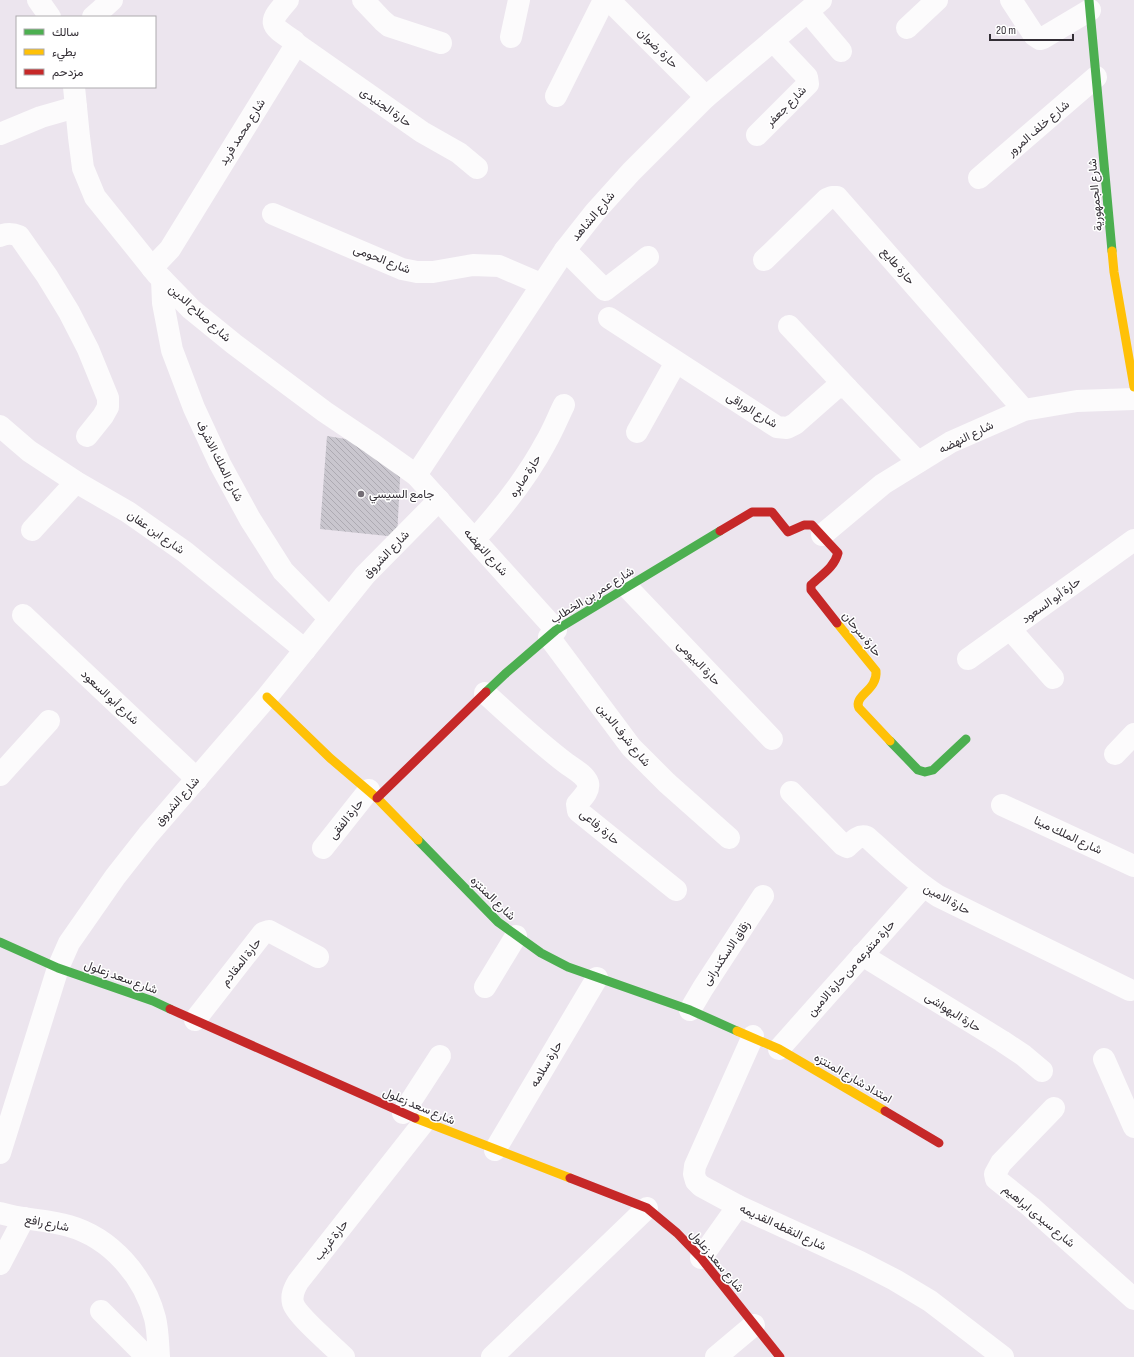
<svg xmlns="http://www.w3.org/2000/svg" width="1134" height="1357" font-family="'Sofia Sans Condensed',Vazirmatn,sans-serif">
	<style>
		.building { fill: url(#building-back-hatch) }
		.lines { fill: none; stroke-linecap: round; stroke-linejoin: round }
		.street { stroke: #fcfbfc; stroke-width: 22 }
		.fast { stroke: #4caf50; stroke-width: 9 }
		.slow { stroke: #ffc107; stroke-width: 9 }
		.jam { stroke: #c62828; stroke-width: 9 }
		.poi-dot { fill: #746e76; stroke: #fff; stroke-width: 1.5 }
		.labels { text-anchor: middle; stroke-width: 3; stroke-linejoin: round; paint-order: stroke }
		.street-label { font-size: 12px; fill: #332e35; stroke: #fff }
		.poi-label { font-size: 12px; fill: #332e35; stroke: #fff; text-anchor: start }
	</style>
	<defs>
		<pattern id="building-back-hatch" width="6" height="6" patternUnits="userSpaceOnUse"><rect width="6" height="6" fill="#c9c6ce"/><path d="M-1 5l2 2M0 0l6 6M5-1l2 2" fill="none" stroke="#adaab2"/></pattern>
	</defs>
	<rect width="100%" height="100%" fill="#ece5ee"/>
	<!-- building -->
	<path class="building" d="M327 436 371 443 401 460 397 537 320 529Z"/>
	<g class="lines">
		<!-- street -->
		<g class="street">
			<path d="M38 0 50 17"/>
			<path d="M363 0 383 21 389 26 441 43"/>
			<path d="M609 0 706 97"/>
			<path d="M1011 0 1034 35 1040 39 1043 38 1090 10"/>
			<path d="M808 12 841 51"/>
			<path d="M93 17 112 0"/>
			<path d="M907 28 937 0"/>
			<path d="M511 37 519 0"/>
			<path d="M295 43 422 132 459 153 477 168"/>
			<path d="M74 87 79 137 83 168 95 197 157 274 191 309 234 344 325 412 371 443 416 475 556 630"/>
			<path d="M556 96 604 0"/>
			<path d="M0 134 41 117 76 107"/>
			<path d="M757 135 808 84 807 77 773 41"/>
			<path d="M979 178 1096 77"/>
			<path d="M273 214 402 269 417 272H433L473 265 499 266 541 284"/>
			<path d="M0 236C7 233 12 233 19 236L47 276 69 312 88 349 108 398V407L103 416 87 436"/>
			<path d="M565 250 605 290 648 257"/>
			<path d="M764 260 827 199 832 197H837L1024 410"/>
			<path d="M152 268 170 249 294 48V41C268 24 268 23 288 0"/>
			<path d="M162 279 163 303 172 350 194 408 220 464 250 519 283 571 329 618"/>
			<path d="M609 318 777 427 787 428 795 424 837 387 847 388 918 462"/>
			<path d="M789 326 847 388"/>
			<path d="M0 426 29 451 76 482 128 512 185 552 305 650"/>
			<path d="M637 432 676 362"/>
			<path d="M416 475 565 250 595 212 631 172 706 97 821 0"/>
			<path d="M32 530 76 482"/>
			<path d="M822 535 883 484 951 442 1024 410 1077 401 1134 399"/>
			<path d="M475 539C502 509 527 478 546 442 553 430 558 417 564 405"/>
			<path d="M627 587 772 739"/>
			<path d="M23 615 197 779"/>
			<path d="M1010 629 1053 678"/>
			<path d="M549 637 631 747 667 783 729 838"/>
			<path d="M968 659 1134 540"/>
			<path d="M485 693C512 718 538 742 567 764 574 769 585 775 588 783 590 791 582 798 577 804L578 811 676 890"/>
			<path d="M1115 754 1134 734"/>
			<path d="M0 775 49 721"/>
			<path d="M791 792 843 845 847 847C853 841 859 834 867 837 890 858 912 879 938 896L1130 990"/>
			<path d="M1002 805 1134 866"/>
			<path d="M323 848 369 790"/>
			<path d="M862 955 1002 1041 1023 1055 1042 1071"/>
			<path d="M485 987 516 936"/>
			<path d="M690 1010 703 988 763 896"/>
			<path d="M195 1020 263 933 269 931 318 957"/>
			<path d="M753 1036 695 1166 694 1174 696 1181 701 1186 738 1206 860 1262 895 1280 930 1301 1003 1357"/>
			<path d="M779 1049 923 887"/>
			<path d="M1104 1059 1134 1127"/>
			<path d="M1054 1108 1001 1163 995 1174 996 1179 1031 1207 1134 1299"/>
			<path d="M403 1113 440 1056"/>
			<path d="M495 1150 597 978"/>
			<path d="M0 1153 58 968 69 943 115 877 148 835 267 697 365 575 439 500"/>
			<path d="M0 1213C22 1220 46 1219 69 1226 111 1238 144 1276 155 1318 158 1330 158 1344 159 1357"/>
			<path d="M701 1258 738 1206"/>
			<path d="M0 1264 24 1218"/>
			<path d="M101 1311 147 1357"/>
			<path d="M344 1357C334 1347 296 1315 293 1303 291 1295 294 1289 298 1282L424 1122"/>
			<path d="M492 1357 647 1208"/>
			<path d="M716 1357 754 1325"/>
		</g>
		<!-- fast -->
		<g class="fast">
			<path d="M1089 0 1112 251"/>
			<path d="M486 692 505 674 556 630 720 531"/>
			<path d="M890 741 918 770 925 772 933 770 966 739"/>
			<path d="M418 840 498 922 541 953 568 967 690 1010 737 1031"/>
			<path d="M0 942 58 968 153 1001 170 1009"/>
		</g>
		<!-- slow -->
		<g class="slow">
			<path d="M1112 251 1114 272 1134 387"/>
			<path d="M837 623 876 671C878 690 853 696 859 708L890 741"/>
			<path d="M267 697 330 758 377 798 418 840"/>
			<path d="M737 1031 779 1049 885 1111"/>
			<path d="M415 1118 570 1178"/>
		</g>
		<!-- jam -->
		<g class="jam">
			<path d="M720 531 752 512H772L788 532 804 525H812L838 553C834 568 821 575 811 585V590L837 623"/>
			<path d="M377 798 486 692"/>
			<path d="M170 1009 415 1118"/>
			<path d="M885 1111 939 1143"/>
			<path d="M570 1178 647 1208 677 1233 701 1258 780 1357"/>
		</g>
	</g>
	<!-- markers -->
	<circle class="poi-dot" cx="361" cy="494" r="4"/>
	<g class="labels">
		<!-- street labels -->
		<g class="street-label">
			<text transform="translate(658 48) rotate(45)" y="4">حارة رضوان</text>
			<text transform="translate(786 106) rotate(-45)" y="4">شارع جعفر</text>
			<text transform="translate(386 107) rotate(35)" y="4">حارة الجنيدى</text>
			<text transform="translate(1038 128) rotate(-41)" y="4">شارع خلف المرور</text>
			<text transform="translate(242 132) rotate(-58)" y="4">شارع محمد فريد</text>
			<text transform="translate(1095 195) rotate(-95)" y="4">شارع الجمهورية</text>
			<text transform="translate(593 216) rotate(-50)" y="4">شارع الشاهد</text>
			<text transform="translate(382 259) rotate(21)" y="4">شارع الحومى</text>
			<text transform="translate(898 266) rotate(49)" y="4">حارة طايع</text>
			<text transform="translate(200 313) rotate(42)" y="4">شارع صلاح الدين</text>
			<text transform="translate(752 410) rotate(31)" y="4">شارع الوراقى</text>
			<text transform="translate(966 437) rotate(-26)" y="4">شارع النهضه</text>
			<text transform="translate(220 461) rotate(63)" y="4">شارع الملك الاشرف</text>
			<text transform="translate(525 476) rotate(-57)" y="4">حارة صابره</text>
			<text transform="translate(156 532) rotate(35)" y="4">شارع ابن عفان</text>
			<text transform="translate(486 552) rotate(48)" y="4">شارع النهضه</text>
			<text transform="translate(386 554) rotate(-46)" y="4">شارع الشروق</text>
			<text transform="translate(592 595) rotate(-32)" y="4">شارع عمر بن الخطاب</text>
			<text transform="translate(1051 600) rotate(-36)" y="4">حارة أبو السعود</text>
			<text transform="translate(862 634) rotate(51)" y="4">حارة سرحان</text>
			<text transform="translate(699 663) rotate(46)" y="4">حارة البيومى</text>
			<text transform="translate(110 697) rotate(43)" y="4">شارع أبو السعود</text>
			<text transform="translate(624 735) rotate(51)" y="4">شارع شرف الدين</text>
			<text transform="translate(177 801) rotate(-49)" y="4">شارع الشروق</text>
			<text transform="translate(346 819) rotate(-51)" y="4">حارة الفقى</text>
			<text transform="translate(600 827) rotate(40)" y="4">حارة رفاعى</text>
			<text transform="translate(1068 835) rotate(25)" y="4">شارع الملك مينا</text>
			<text transform="translate(493 898) rotate(44)" y="4">شارع المنتزه</text>
			<text transform="translate(947 899) rotate(29)" y="4">حارة الامين</text>
			<text transform="translate(726 953) rotate(-56)" y="4">زقاق الاسكندرانى</text>
			<text transform="translate(241 962) rotate(-52)" y="4">حارة المقادم</text>
			<text transform="translate(851 968) rotate(-48)" y="4">حارة متفرعه من حارة الامين</text>
			<text transform="translate(121 977) rotate(20)" y="4">شارع سعد زعلول</text>
			<text transform="translate(953 1012) rotate(32)" y="4">حارة البهواشى</text>
			<text transform="translate(546 1064) rotate(-59)" y="4">حارة سلامه</text>
			<text transform="translate(853 1078) rotate(30)" y="4">امتداد شارع المنتزه</text>
			<text transform="translate(419 1106) rotate(23)" y="4">شارع سعد زعلول</text>
			<text transform="translate(1039 1216) rotate(40)" y="4">شارع سيدى ابراهيم</text>
			<text transform="translate(47 1223) rotate(11)" y="4">شارع رافع</text>
			<text transform="translate(783 1227) rotate(25)" y="4">شارع النقطه القديمه</text>
			<text transform="translate(331 1240) rotate(-52)" y="4">حارة غريب</text>
			<text transform="translate(717 1261) rotate(50)" y="4">شارع سعد زعلول</text>
		</g>
		<!-- poi labels -->
		<g class="poi-label">
			<text x="369" y="498">جامع السيسي</text>
		</g>
	</g>
	<!-- legend -->
	<rect x="16" y="16" width="140" height="72" fill="#ffffff" stroke="#adabae"/>
	<rect x="24" y="29" width="20" height="6" fill="#4caf50" stroke="#adabae"/>
	<text x="52" y="36" font-size="12" fill="#332e35">سالك</text>
	<rect x="24" y="49" width="20" height="6" fill="#ffc107" stroke="#adabae"/>
	<text x="52" y="56" font-size="12" fill="#332e35">بطيء</text>
	<rect x="24" y="69" width="20" height="6" fill="#c62828" stroke="#adabae"/>
	<text x="52" y="76" font-size="12" fill="#332e35">مزدحم</text>
	<!-- scale -->
	<path d="M990 34v6h83v-6" fill="none" stroke="#332e35" stroke-width="2"/>
	<text x="996" y="34" font-size="12" fill="#332e35" stroke="#ffffff" stroke-width="3" paint-order="stroke">20 m</text>
</svg>
